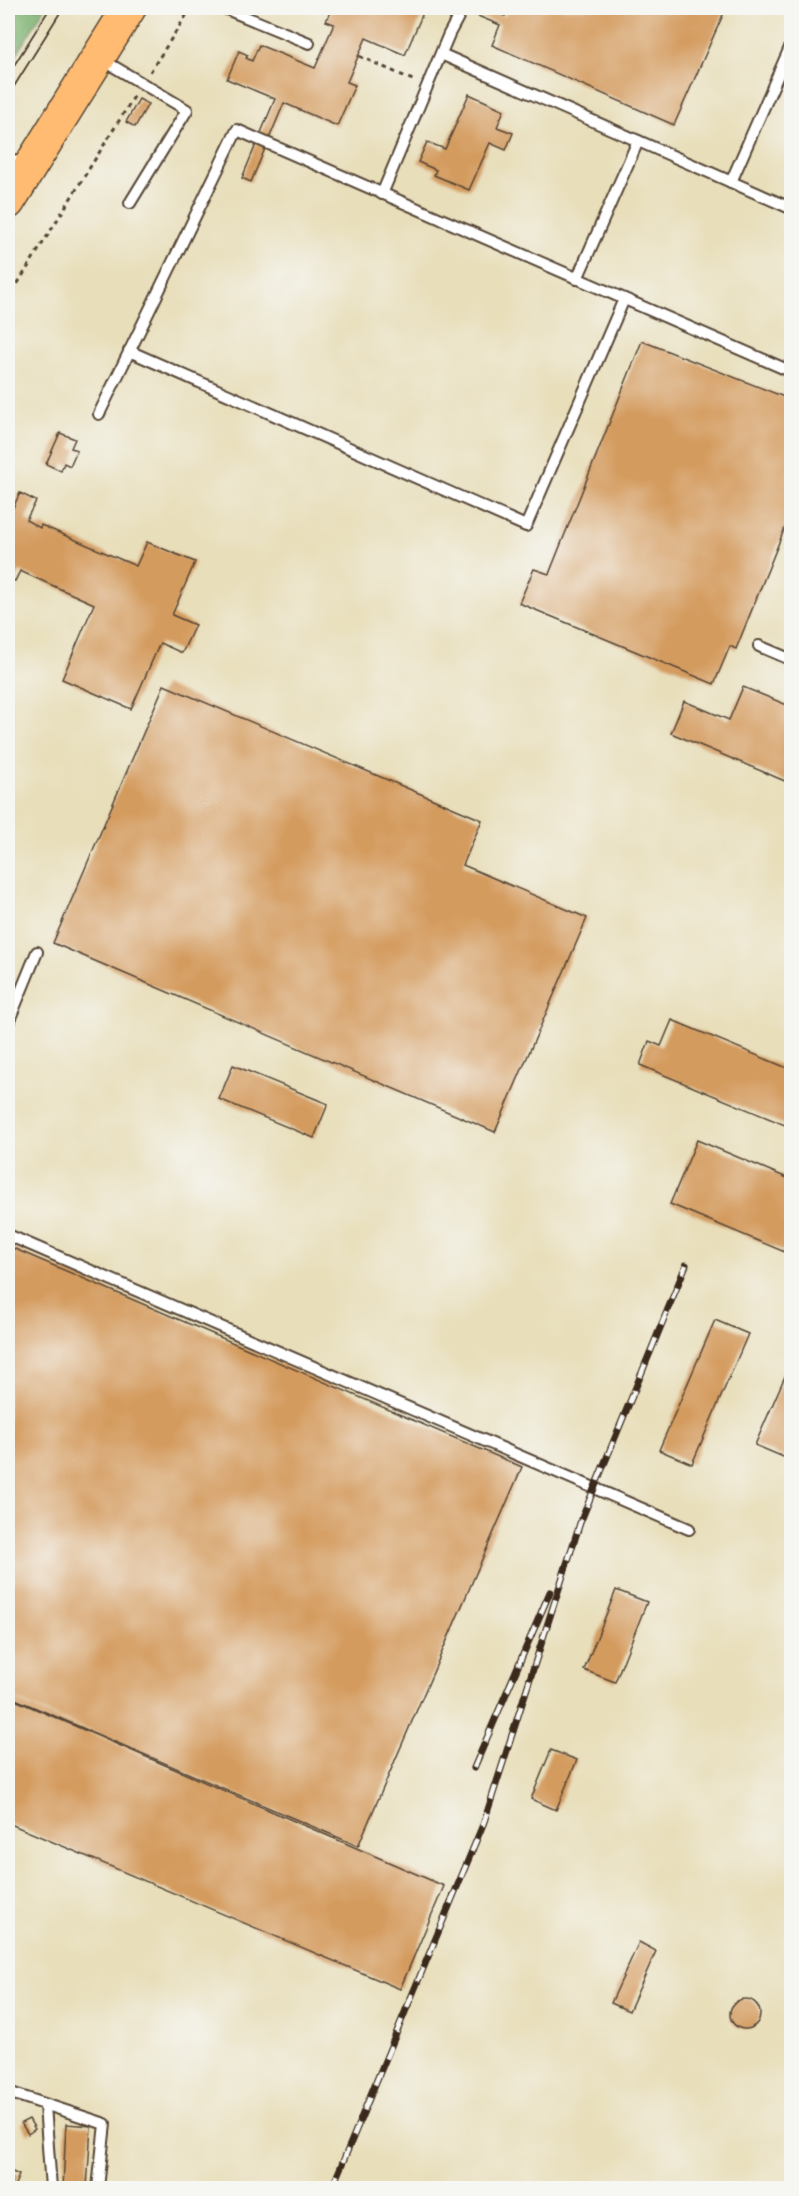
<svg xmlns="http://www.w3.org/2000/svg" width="799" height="2196" font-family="'Shantell Sans',sans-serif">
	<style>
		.forest { fill: #7ab06e; stroke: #5a6d46; stroke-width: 1.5 }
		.building { fill: #d49b5f }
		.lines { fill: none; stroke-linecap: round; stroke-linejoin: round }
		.service-casing { stroke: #554535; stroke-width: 14 }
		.primary-casing { stroke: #554535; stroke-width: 36 }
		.path { stroke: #554535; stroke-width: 3; stroke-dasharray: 4.5 4.5; stroke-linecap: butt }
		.service { stroke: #fff; stroke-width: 10 }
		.primary { stroke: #ffbb71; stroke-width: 33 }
		.tram { stroke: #3b2a1e; stroke-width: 1.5 }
		.rail-casing { stroke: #3b2a1e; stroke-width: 7 }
		.rail { stroke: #f6f6f2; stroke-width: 4.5; stroke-dasharray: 14; stroke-linecap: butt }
	</style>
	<rect width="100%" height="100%" fill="#f6f6f2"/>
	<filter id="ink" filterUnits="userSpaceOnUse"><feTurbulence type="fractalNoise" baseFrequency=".0167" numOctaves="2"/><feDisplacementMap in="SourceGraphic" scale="12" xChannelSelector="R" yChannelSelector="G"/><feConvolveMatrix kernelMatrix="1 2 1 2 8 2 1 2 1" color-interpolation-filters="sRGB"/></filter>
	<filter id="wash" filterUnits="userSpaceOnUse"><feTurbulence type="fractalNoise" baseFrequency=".008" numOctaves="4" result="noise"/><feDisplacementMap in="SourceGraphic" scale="24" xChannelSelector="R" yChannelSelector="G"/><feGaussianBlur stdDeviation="1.35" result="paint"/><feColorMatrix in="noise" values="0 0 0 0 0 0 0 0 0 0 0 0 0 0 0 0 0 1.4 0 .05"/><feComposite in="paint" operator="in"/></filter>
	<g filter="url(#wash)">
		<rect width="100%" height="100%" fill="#e8deba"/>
		<!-- forest -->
		<path class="forest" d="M11 8H45L8 68V14Z"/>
		<g id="blocks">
			<!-- building -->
			<g class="building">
				<path d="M332 8H425L405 55 366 38 347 82 355 85 337 126 284 103 251 182 242 178 275 99 227 79 239 51 248 55 246 58 252 61 259 45 315 68 334 24 326 21Z"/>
				<path d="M458 8H484L505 16 508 8H726L674 125 492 45 500 25Z"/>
				<path d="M469 94 504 110 497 127 513 133 506 150 490 143 469 190 434 175 436 170 418 162 427 142 445 149Z"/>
				<path d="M139 99 148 104 135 127 126 122Z"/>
				<path d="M642 341 792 400V510L736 649 730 646 714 684 519 603 534 569 549 574Z"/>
				<path d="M60 433 75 439 71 448 77 450 70 466 64 463 61 471 46 464Z"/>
				<path d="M20 493 36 501 26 520 40 528 41 525 136 566 147 542 195 562 172 615 195 625 182 653 160 643 131 709 62 679 94 604 20 571 15 581 8 578V512L10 514Z"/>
				<path d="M164 685 482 820 463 865 587 918 495 1132 53 943Z"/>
				<path d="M743 687 792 707V784L671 733 684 701 729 720Z"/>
				<path d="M672 1020 792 1070V1128L640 1065 649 1041 661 1046Z"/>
				<path d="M233 1065 328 1104 314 1138 219 1099Z"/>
				<path d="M697 1140 792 1180V1255L670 1204Z"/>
				<path d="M8 1246 522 1467 358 1846 8 1696Z"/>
				<path d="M715 1320 748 1334 692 1464 659 1450Z"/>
				<path d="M792 1360V1451L788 1459 755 1445Z"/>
				<path d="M616 1590 647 1602 615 1682 584 1670Z"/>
				<path d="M8 1697 444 1886 400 1989 8 1823Z"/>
				<path d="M551 1750 577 1760 556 1810 531 1799Z"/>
				<path d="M639 1942 656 1951 629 2011 611 2003Z"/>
				<circle cx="745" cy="2014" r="15"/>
				<path d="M29 2119 35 2129 28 2134 21 2123Z"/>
				<path d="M66 2124 91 2126 87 2188H63Z"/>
				<path d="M8 2170 19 2175 14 2187 8 2184Z"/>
			</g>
		</g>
	</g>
	<g filter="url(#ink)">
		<use href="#blocks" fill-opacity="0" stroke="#554535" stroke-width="1.5"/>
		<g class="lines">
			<defs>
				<g id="service">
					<path d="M224 8 309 43"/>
					<path d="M441 54 788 207 792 204"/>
					<path d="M101 59 187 110 130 203"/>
					<path d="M8 157 25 167"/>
					<path d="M731 182 792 43"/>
					<path d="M382 194 449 34 463 8"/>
					<path d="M577 279 638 141"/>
					<path d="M129 351 526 526 624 299"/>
					<path d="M99 414 237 130 792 372"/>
					<path d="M759 646 792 660"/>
					<path d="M8 1023 37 952"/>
					<path d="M8 1235 689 1529"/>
					<path d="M8 2092 105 2124 98 2188"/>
					<path d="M45 2105 51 2188"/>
				</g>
				<path id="primary" d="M8 202 129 8"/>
			</defs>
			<!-- service casing -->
			<use href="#service" class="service-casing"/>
			<!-- primary casing -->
			<use href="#primary" class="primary-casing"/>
			<!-- path -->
			<g class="path">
				<path d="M359 56 415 81"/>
				<path d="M150 72 191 8"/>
				<path d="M8 299 135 95"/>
			</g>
			<!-- service -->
			<use href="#service" class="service"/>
			<!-- primary -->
			<use href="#primary" class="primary"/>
			<!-- tram -->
			<g class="tram">
				<path d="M8 75 50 8"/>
				<path d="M8 96 63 8"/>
			</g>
			<defs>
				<g id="rail">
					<path d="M474 1768 550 1592"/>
					<path d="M332 2188 484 1822 580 1523 686 1265"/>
				</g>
			</defs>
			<!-- rail casing -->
			<use href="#rail" class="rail-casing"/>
			<!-- rail -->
			<use href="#rail" class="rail"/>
		</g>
	</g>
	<!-- margin -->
	<rect width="799" height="2196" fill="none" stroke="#f6f6f2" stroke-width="30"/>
</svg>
